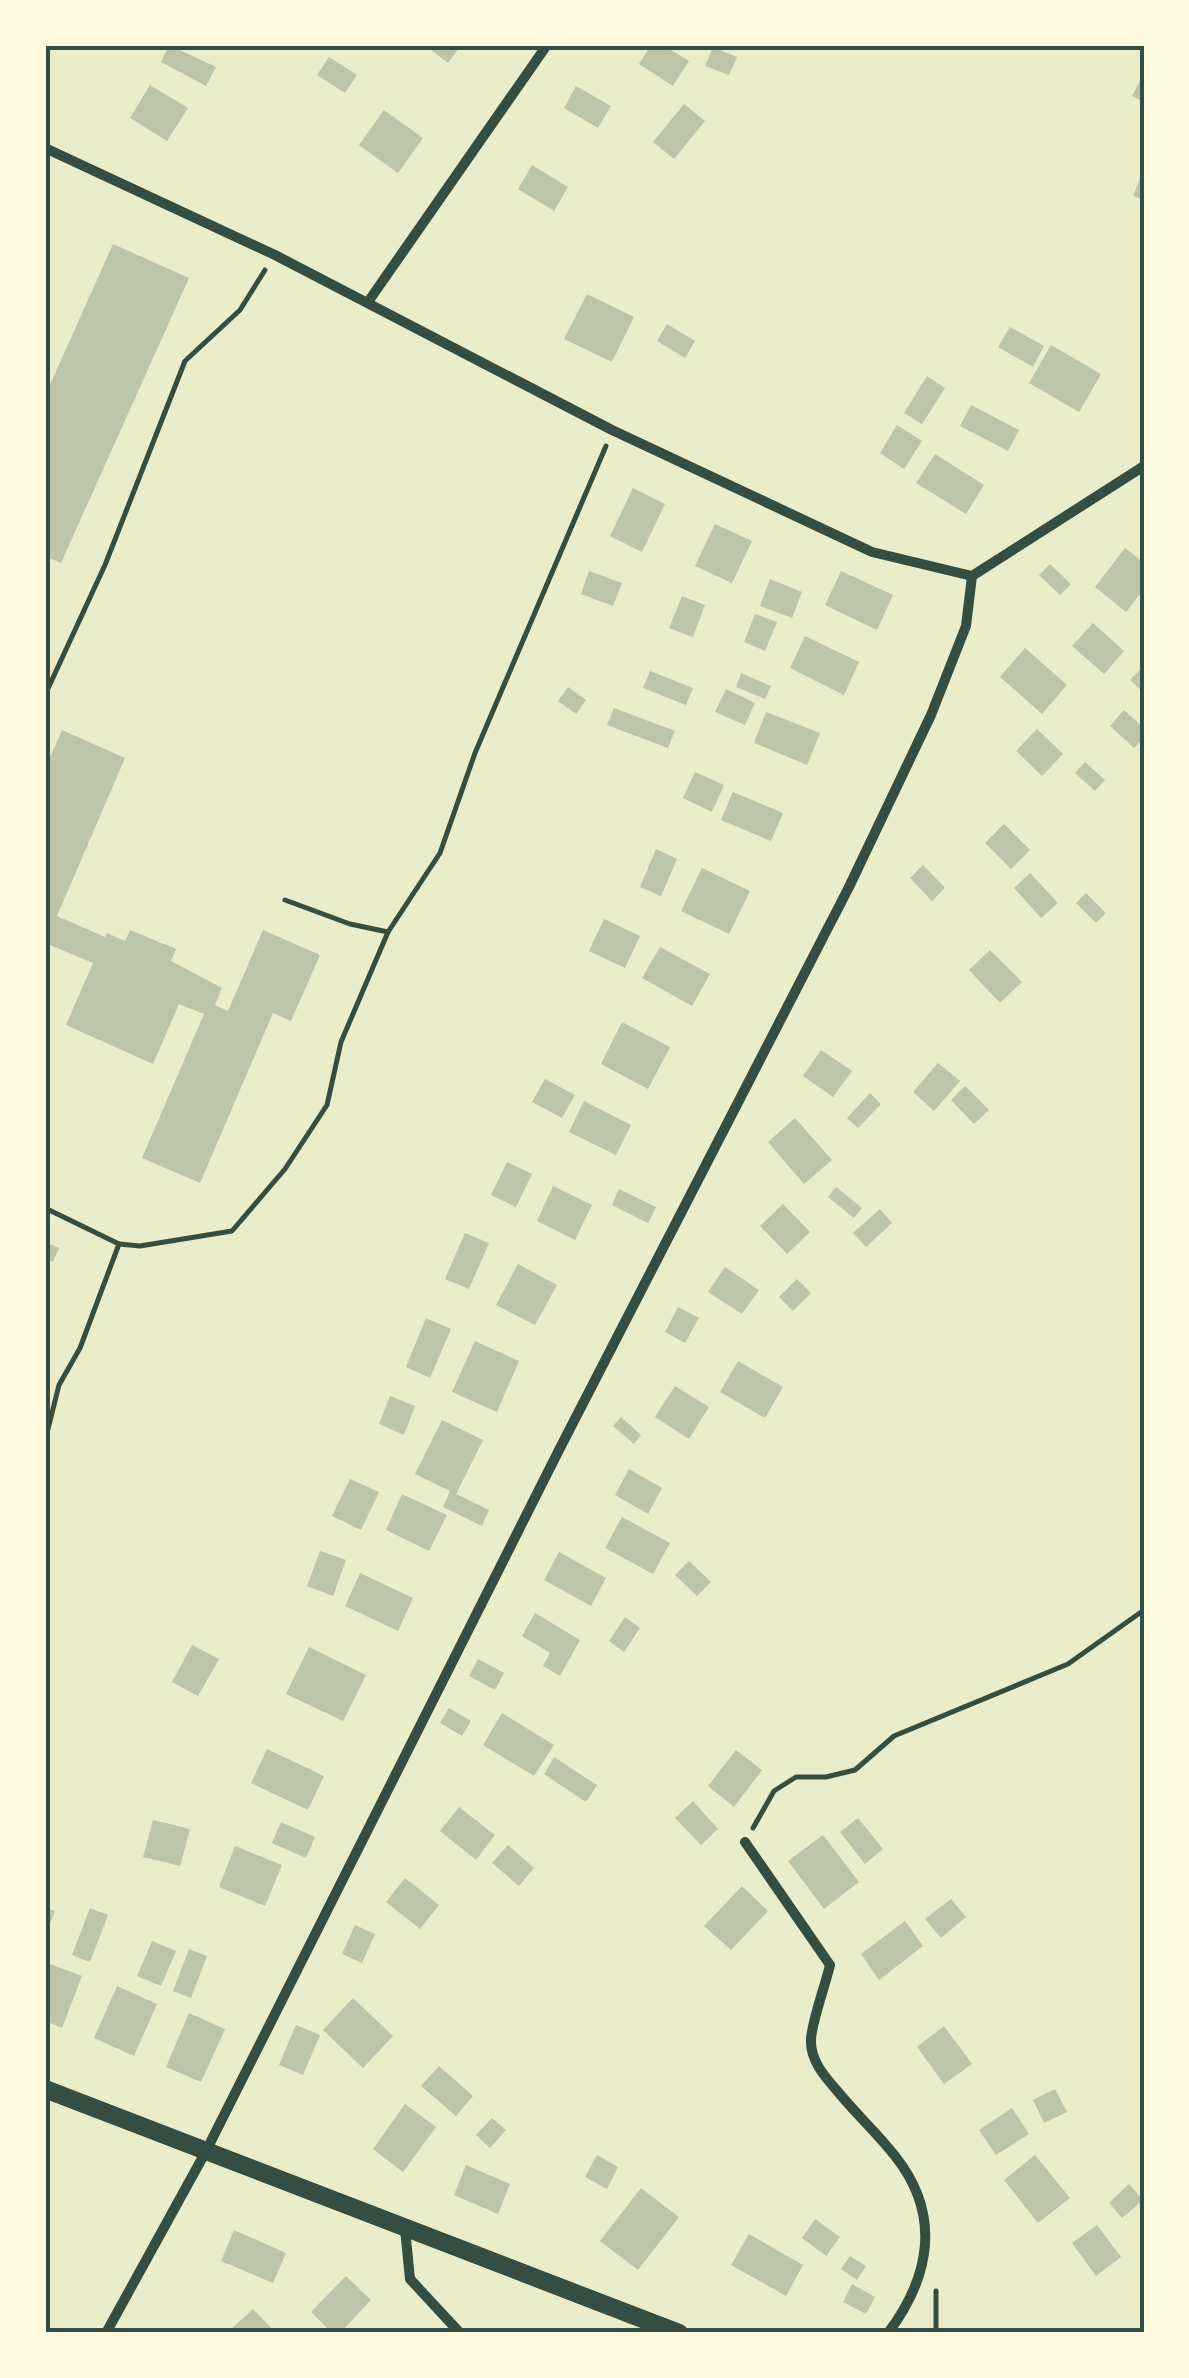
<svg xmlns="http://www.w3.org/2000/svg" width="1189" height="2378" font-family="Raleway,sans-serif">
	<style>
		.building { fill: #bcc5a7 }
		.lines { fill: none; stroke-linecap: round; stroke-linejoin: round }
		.path { stroke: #344e41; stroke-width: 5 }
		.minor { stroke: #344e41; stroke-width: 10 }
		.tertiary { stroke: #344e41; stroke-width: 18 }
		.neatline { fill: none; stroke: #344e41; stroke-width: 4 }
	</style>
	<rect width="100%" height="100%" fill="#e9edc9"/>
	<!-- building -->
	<g class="building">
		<path d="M169 45 216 67 206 86 161 62Z"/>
		<path d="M425 45H461L448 63Z"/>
		<path d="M651 45H663L689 61 673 86 639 64Z"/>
		<path d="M713 47 737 57 729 75 705 66Z"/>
		<path d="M329 57 357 75 345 93 317 75Z"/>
		<path d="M1140 81 1144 83V102L1132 96Z"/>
		<path d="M150 85 188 108 167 141 130 118Z"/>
		<path d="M576 86 611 106 598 128 564 108Z"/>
		<path d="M684 104 705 121 674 159 653 142Z"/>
		<path d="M384 110 423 138 398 173 359 145Z"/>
		<path d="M532 165 568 187 554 211 518 189Z"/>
		<path d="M1141 176 1144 177V200L1133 196Z"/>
		<path d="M113 244 189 278 61 563 45 556V396Z"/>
		<path d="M587 294 634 317 612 362 564 339Z"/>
		<path d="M667 324 695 341 685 358 657 341Z"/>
		<path d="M1010 327 1044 346 1033 367 998 347Z"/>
		<path d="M1051 345 1101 374 1079 412 1029 383Z"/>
		<path d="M927 376 945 388 922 424 904 413Z"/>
		<path d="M971 405 1019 430 1008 451 960 426Z"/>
		<path d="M897 425 922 441 904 469 880 453Z"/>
		<path d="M935 454 984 485 966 514 916 483Z"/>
		<path d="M633 488 665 504 642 552 610 536Z"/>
		<path d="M715 524 752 541 732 583 695 566Z"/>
		<path d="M1125 548 1144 563V589L1126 612 1095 587Z"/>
		<path d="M1050 564 1071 584 1060 595 1039 575Z"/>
		<path d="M589 571 622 583 613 606 581 594Z"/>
		<path d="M841 571 893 595 877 630 825 605Z"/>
		<path d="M770 579 802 592 792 618 760 606Z"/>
		<path d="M682 596 705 605 693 637 669 628Z"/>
		<path d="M755 614 777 622 765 651 744 642Z"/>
		<path d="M1093 623 1124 651 1104 674 1072 646Z"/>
		<path d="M805 636 859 662 844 695 790 668Z"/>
		<path d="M1025 648 1067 685 1042 714 1000 677Z"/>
		<path d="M1144 666V693L1130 680Z"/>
		<path d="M650 671 693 688 686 705 643 688Z"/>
		<path d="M741 673 771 686 765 699 736 687Z"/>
		<path d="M568 687 586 700 576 714 558 701Z"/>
		<path d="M726 689 755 703 745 725 715 712Z"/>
		<path d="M614 708 675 731 668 748 607 725Z"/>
		<path d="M1124 710 1144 728V737L1134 748 1110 726Z"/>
		<path d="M766 712 820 733 807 765 754 743Z"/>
		<path d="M1037 729 1063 754 1042 776 1016 751Z"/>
		<path d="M62 730 125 758 57 916 105 937 107 933 125 941 130 930 176 949 171 961 222 988 215 1005 228 1011 263 930 320 955 291 1021 273 1013 200 1183 142 1158 204 1014 179 1004 153 1064 66 1025 93 963 45 943V769Z"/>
		<path d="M1085 762 1105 780 1095 791 1075 773Z"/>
		<path d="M695 772 724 785 712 812 683 798Z"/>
		<path d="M733 792 783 813 771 841 721 820Z"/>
		<path d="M1004 824 1030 850 1011 869 985 843Z"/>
		<path d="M656 849 677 859 661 896 640 887Z"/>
		<path d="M923 865 945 888 932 901 910 878Z"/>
		<path d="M702 868 750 891 729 934 681 911Z"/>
		<path d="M1030 873 1058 903 1041 918 1014 888Z"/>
		<path d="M1086 893 1106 913 1096 923 1076 903Z"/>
		<path d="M604 919 640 936 625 968 589 951Z"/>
		<path d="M660 947 710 974 692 1006 642 978Z"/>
		<path d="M990 950 1022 982 1000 1003 969 970Z"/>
		<path d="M622 1022 670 1047 648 1089 601 1064Z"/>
		<path d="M821 1050 852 1071 833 1097 803 1076Z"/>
		<path d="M938 1063 960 1081 934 1111 913 1092Z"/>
		<path d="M545 1079 575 1095 562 1118 532 1102Z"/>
		<path d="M965 1086 989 1110 974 1124 951 1100Z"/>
		<path d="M870 1093 881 1104 858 1128 847 1118Z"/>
		<path d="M584 1101 631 1125 616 1155 569 1132Z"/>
		<path d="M795 1118 832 1160 804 1184 768 1142Z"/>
		<path d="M507 1162 532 1174 516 1207 491 1195Z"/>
		<path d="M553 1186 592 1205 575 1240 537 1221Z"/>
		<path d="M836 1187 862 1208 854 1218 828 1197Z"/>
		<path d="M619 1189 656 1207 648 1223 612 1205Z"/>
		<path d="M783 1204 810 1232 787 1254 760 1226Z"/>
		<path d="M880 1209 892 1223 866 1247 853 1233Z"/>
		<path d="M465 1233 489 1243 469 1289 445 1279Z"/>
		<path d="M45 1242 59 1248 53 1262 45 1258Z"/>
		<path d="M518 1264 557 1285 535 1325 496 1305Z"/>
		<path d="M725 1267 759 1290 742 1314 708 1292Z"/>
		<path d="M797 1279 811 1293 793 1311 779 1297Z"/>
		<path d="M678 1307 699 1318 685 1343 665 1332Z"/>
		<path d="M426 1318 451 1329 430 1378 406 1367Z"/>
		<path d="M475 1341 519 1361 497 1412 452 1392Z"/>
		<path d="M738 1361 783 1387 765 1418 720 1392Z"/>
		<path d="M675 1386 709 1407 689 1439 655 1417Z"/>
		<path d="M390 1396 415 1406 404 1435 379 1424Z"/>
		<path d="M621 1417 641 1435 634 1444 613 1426Z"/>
		<path d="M442 1420 483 1440 456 1494 489 1510 482 1526 443 1507 450 1491 415 1474Z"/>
		<path d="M629 1469 662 1488 648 1514 615 1495Z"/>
		<path d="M350 1479 379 1492 361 1530 332 1516Z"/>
		<path d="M402 1494 447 1515 429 1551 386 1530Z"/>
		<path d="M622 1517 670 1543 653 1574 605 1548Z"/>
		<path d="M320 1551 346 1560 333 1596 307 1586Z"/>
		<path d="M559 1552 606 1578 591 1606 544 1580Z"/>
		<path d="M689 1561 711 1582 697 1596 675 1575Z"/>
		<path d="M360 1573 413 1598 398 1631 345 1606Z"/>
		<path d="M535 1613 580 1640 560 1676 543 1666 550 1653 522 1636Z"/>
		<path d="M625 1617 640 1628 624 1652 609 1641Z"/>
		<path d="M192 1645 219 1659 198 1696 172 1682Z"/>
		<path d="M309 1647 366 1675 343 1721 286 1694Z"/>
		<path d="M478 1659 504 1673 495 1690 469 1676Z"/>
		<path d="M449 1708 471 1721 462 1736 440 1723Z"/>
		<path d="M502 1713 554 1745 534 1776 483 1745Z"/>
		<path d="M267 1749 324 1776 308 1810 251 1783Z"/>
		<path d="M736 1750 762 1770 734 1807 708 1786Z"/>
		<path d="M554 1757 597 1785 586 1802 544 1774Z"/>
		<path d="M693 1801 718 1829 701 1845 675 1818Z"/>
		<path d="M459 1807 495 1835 476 1860 440 1831Z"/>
		<path d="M858 1818 883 1849 865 1864 840 1832Z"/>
		<path d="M153 1820 190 1829 180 1866 143 1857Z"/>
		<path d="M281 1822 315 1837 306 1858 272 1843Z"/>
		<path d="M823 1835 859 1882 824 1909 788 1861Z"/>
		<path d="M508 1845 534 1868 519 1886 492 1863Z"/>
		<path d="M235 1846 282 1865 265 1906 219 1887Z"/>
		<path d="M405 1878 439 1905 420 1929 386 1902Z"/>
		<path d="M742 1886 768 1911 731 1950 704 1926Z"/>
		<path d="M951 1899 966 1917 941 1938 925 1919Z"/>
		<path d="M45 1908 55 1911 45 1936Z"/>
		<path d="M90 1908 108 1915 90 1962 72 1955Z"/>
		<path d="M905 1921 923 1946 879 1980 861 1954Z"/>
		<path d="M355 1925 375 1934 362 1963 342 1954Z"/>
		<path d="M152 1941 176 1951 161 1986 137 1976Z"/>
		<path d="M189 1949 207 1956 191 1998 173 1991Z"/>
		<path d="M45 1962 82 1976 62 2028 45 2021Z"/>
		<path d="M117 1986 157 2004 134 2056 94 2038Z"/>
		<path d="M353 1998 393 2036 363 2068 323 2030Z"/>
		<path d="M189 2013 225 2029 201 2082 166 2067Z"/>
		<path d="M296 2025 320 2035 303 2075 279 2065Z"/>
		<path d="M944 2026 972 2064 944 2084 917 2047Z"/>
		<path d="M439 2066 473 2096 456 2116 421 2086Z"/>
		<path d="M1055 2089 1067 2112 1044 2123 1033 2100Z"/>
		<path d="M405 2104 436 2127 403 2172 373 2149Z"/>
		<path d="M1012 2108 1029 2134 996 2155 979 2130Z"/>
		<path d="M492 2118 506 2130 490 2148 476 2135Z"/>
		<path d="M597 2155 618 2167 607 2189 585 2177Z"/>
		<path d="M1035 2155 1070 2198 1038 2223 1004 2180Z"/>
		<path d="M466 2165 510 2184 498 2214 454 2195Z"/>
		<path d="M1129 2184 1143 2200 1122 2218 1109 2203Z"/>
		<path d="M641 2188 679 2217 638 2270 600 2241Z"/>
		<path d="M815 2219 840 2237 826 2256 802 2238Z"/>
		<path d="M1097 2225 1121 2257 1096 2276 1072 2243Z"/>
		<path d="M234 2230 286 2253 273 2283 221 2261Z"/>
		<path d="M749 2234 803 2265 786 2296 731 2265Z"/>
		<path d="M850 2256 866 2266 857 2280 841 2269Z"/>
		<path d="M346 2276 371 2300 340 2333H332L311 2312Z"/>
		<path d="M852 2284 875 2297 866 2314 843 2302Z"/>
		<path d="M253 2309 274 2331 232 2333 230 2330Z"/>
	</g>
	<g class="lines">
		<!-- path -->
		<g class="path">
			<path d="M45 695 105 565 185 361 240 310 265 270"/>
			<path d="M285 900 350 924 388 932"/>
			<path d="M45 1208 119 1244"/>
			<path d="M45 1441 59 1385 80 1348 119 1244 140 1246 232 1231 285 1169 327 1105 341 1042 388 932 440 853 475 753 606 446"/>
			<path d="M753 1828 774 1791 796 1777H826L855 1770 894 1736 1068 1664 1144 1610"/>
			<path d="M936 2291V2333"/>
		</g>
		<!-- minor -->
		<g class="minor">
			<path d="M45 148 275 255 612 430 872 552 972 576"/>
			<path d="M368 302 547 45"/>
			<path d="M972 576 1144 466"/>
			<path d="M745 1842 830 1965C826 1983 811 2024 811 2040 810 2061 826 2078 839 2093 857 2115 878 2134 895 2156 942 2215 930 2277 888 2333"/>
			<path d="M405 2229 410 2279 460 2333"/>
			<path d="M106 2333 205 2153 560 1448 849 887 931 715 966 626 972 576"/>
		</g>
		<!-- tertiary -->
		<path class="tertiary" d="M45 2089 679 2333"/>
	</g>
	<!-- border -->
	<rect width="1189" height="2378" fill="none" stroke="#fefae0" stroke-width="95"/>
	<rect x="48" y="48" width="1094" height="2282" class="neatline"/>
</svg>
